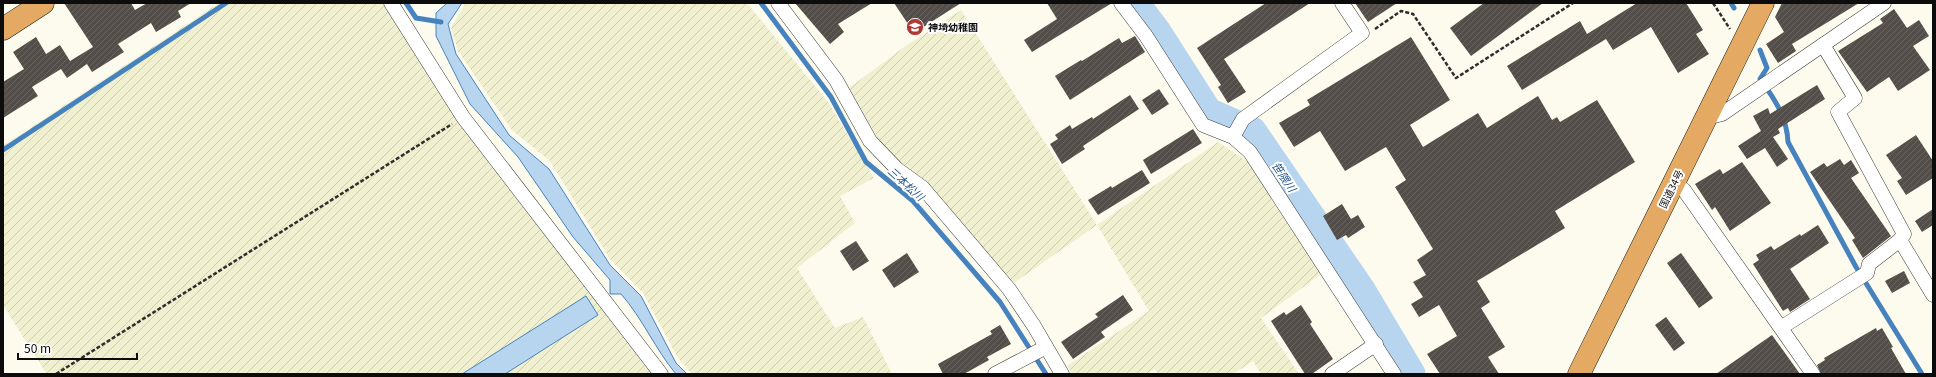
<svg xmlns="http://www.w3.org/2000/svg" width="1936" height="377" font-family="Georgia,'Noto Sans JP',serif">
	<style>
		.farmland { fill: url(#farmland-furrows) }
		.water { fill: #b7d5ef; stroke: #4683be }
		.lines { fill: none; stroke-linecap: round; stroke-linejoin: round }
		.stream { stroke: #4683be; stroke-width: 5 }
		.river { stroke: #b7d5ef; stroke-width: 29 }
		.building { fill: url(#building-hatch) }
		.street-casing { stroke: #3f3f3f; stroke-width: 15 }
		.highway-casing { stroke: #1d1d1d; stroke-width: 23 }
		.path { stroke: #2e2e2e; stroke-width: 2.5; stroke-dasharray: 4 2; stroke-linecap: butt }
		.street { stroke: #fff; stroke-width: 14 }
		.highway { stroke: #e4aa63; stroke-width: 22 }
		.labels { text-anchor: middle; stroke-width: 4; stroke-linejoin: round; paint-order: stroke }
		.poi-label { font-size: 10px; font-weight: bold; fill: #0c0c0c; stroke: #fff; text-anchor: start }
		.street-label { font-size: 10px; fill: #0c0c0c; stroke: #fff }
		.water-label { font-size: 11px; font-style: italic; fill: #23568f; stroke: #fff }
	</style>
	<defs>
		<pattern id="farmland-furrows" width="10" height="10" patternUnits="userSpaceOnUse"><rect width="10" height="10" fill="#f0f0d0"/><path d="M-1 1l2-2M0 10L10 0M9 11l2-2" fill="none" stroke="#cdcdb1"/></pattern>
		<pattern id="building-hatch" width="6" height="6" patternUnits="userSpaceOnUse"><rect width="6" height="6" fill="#534e49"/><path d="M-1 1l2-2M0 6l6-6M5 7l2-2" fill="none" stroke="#67635f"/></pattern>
	</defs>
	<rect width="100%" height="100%" fill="#fdfbed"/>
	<!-- farmland -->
	<g class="farmland">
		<path d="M219 3H384L470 136 651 374H45L46 373 3 305V146Z"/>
		<path d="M466 3H747L828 102 874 178 840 196 855 223 797 268 835 328 863 317 892 374H692L678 358 643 293 610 259 550 161 512 130 458 51 451 27Z"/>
		<path d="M961 10 1097 225 1218 142 1247 161 1321 274 1261 318 1299 374H1261L1253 361 1233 374H1158L1155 369 1147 374H1073L1067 366 1149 311 1097 225 1014 283 926 181 884 149 849 88 907 45Z"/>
	</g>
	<!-- water -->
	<g class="water">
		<path d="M447 3H462L448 24 456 54 509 135 549 169 610 265 641 296 676 363 687 374H676C655 349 643 319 621 294H610V280L573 237 518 157 470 104 436 36V13Z"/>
		<path d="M586 296 598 315 505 374H462Z"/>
	</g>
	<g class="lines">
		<!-- stream -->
		<g class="stream">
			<path d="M406 3 416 18 441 22"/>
			<path d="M761 3 831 97 866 162 913 201 1000 302 1046 374"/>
			<path d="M1731 3 1734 8"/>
			<path d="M1760 50 1767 68 1760 79C1774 98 1787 117 1788 142L1856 267 1922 374"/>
			<path d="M3 150 226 3"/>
		</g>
		<!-- river -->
		<path class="river" d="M1135 3 1157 32 1208 112 1252 131 1361 290 1411 374"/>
	</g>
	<!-- building -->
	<g class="building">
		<path d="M64 3H131L135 10 147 3H191L178 11 181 17 156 32 151 23 118 44 124 52 92 72 87 64 67 78 61 69 32 87 38 96 3 118V82L24 69 13 52 36 37 46 54 60 45 70 61 93 47Z"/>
		<path d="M795 3H872L838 24 844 32 830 44Z"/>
		<path d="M894 3H961L914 33Z"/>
		<path d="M1047 3H1112L1032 52 1024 40 1057 19Z"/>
		<path d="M1266 3H1310L1224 59 1246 92 1228 103 1218 87 1221 85 1197 48Z"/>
		<path d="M1355 3H1397L1368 22Z"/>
		<path d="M1484 3H1543L1471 56 1450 28Z"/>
		<path d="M1637 3H1686L1703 30 1696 34 1709 54 1678 73 1651 27 1613 50 1606 39 1522 90 1507 66 1580 21 1587 34Z"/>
		<path d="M1782 3H1859L1792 44 1796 51 1778 63 1766 44 1784 32 1775 17Z"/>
		<path d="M1894 9 1907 28 1919 20 1929 36 1913 46 1930 70 1898 91 1889 77 1867 92 1838 51 1883 23 1880 19Z"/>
		<path d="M1135 36 1145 52 1070 100 1055 76 1081 60 1082 61 1119 38 1122 43Z"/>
		<path d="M1411 37 1450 100 1410 125 1423 147 1478 113 1487 128 1538 96 1552 120 1557 117 1560 122 1597 100 1635 162 1555 211 1565 228 1477 281 1490 302 1481 308 1505 347 1488 357 1499 374H1440L1427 354 1457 336 1439 305 1419 317 1411 304 1423 297 1413 282 1426 275 1417 260 1433 249 1395 187 1406 180 1386 147 1345 171 1320 131 1294 147 1279 123 1310 105 1307 100Z"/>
		<path d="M1817 85 1825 99 1778 129 1780 133 1773 137 1788 159 1777 167 1765 148 1747 159 1738 146 1761 131 1753 116 1768 108 1770 114Z"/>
		<path d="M1159 89 1169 104 1152 115 1142 100Z"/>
		<path d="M1130 95 1139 109 1083 146 1085 149 1062 164 1050 144 1058 139 1055 135 1070 125 1072 129 1092 117 1093 119Z"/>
		<path d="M1193 129 1202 143 1151 174 1143 160Z"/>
		<path d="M1916 135 1933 161V178L1906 195 1897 181 1902 178 1886 155Z"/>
		<path d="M1840 159 1844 165 1851 160 1859 173 1851 178 1891 236 1863 258 1852 240 1855 238 1810 172 1824 163 1827 167Z"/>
		<path d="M1742 162 1771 203 1730 231 1715 207 1712 210 1695 184 1720 169 1723 174Z"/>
		<path d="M1142 170 1150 183 1098 215 1088 200 1111 186 1112 188Z"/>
		<path d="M1342 204 1351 219 1358 215 1365 227 1348 238 1346 235 1337 240 1323 216Z"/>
		<path d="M1933 209V225L1922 232 1915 221Z"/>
		<path d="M1818 225 1829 243 1790 269 1810 299 1790 312 1788 308 1783 311 1753 264 1759 260 1756 255 1771 246 1774 250 1800 234 1801 236Z"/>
		<path d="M856 241 869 261 853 271 840 251Z"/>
		<path d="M907 253 919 272 894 288 882 270Z"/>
		<path d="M1681 253 1713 298 1699 308 1667 263Z"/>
		<path d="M1904 271 1910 283 1892 293 1885 281Z"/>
		<path d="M1123 295 1133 310 1101 332 1105 337 1073 359 1061 342 1098 317 1095 314Z"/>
		<path d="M1301 305 1312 322 1310 324 1333 359 1312 374H1305L1271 321 1284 312 1286 315Z"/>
		<path d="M1666 317 1685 343 1674 351 1655 325Z"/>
		<path d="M1000 325 1011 344 987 357 989 360 964 374H943L938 364 992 334 990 331Z"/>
		<path d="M1876 328 1877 331 1882 328 1893 347 1891 348 1906 374H1821L1817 365 1825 360 1824 358Z"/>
		<path d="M1772 335 1800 374H1716Z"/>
	</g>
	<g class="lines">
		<defs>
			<g id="street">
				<path d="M391 3 463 117 661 374"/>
				<path d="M778 3 836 80 870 141 897 169 923 188 1009 289 1034 326 1062 374"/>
				<path d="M1121 3 1146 36 1203 125 1233 137 1250 152 1394 374"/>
				<path d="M1823 45 1855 98 1838 112 1904 234 1900 240"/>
				<path d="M1706 118 1722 114 1884 3"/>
				<path d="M1233 137 1243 119 1362 33 1342 3"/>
				<path d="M1674 182 1684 190 1813 374"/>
				<path d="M1782 327 1867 273 1869 264 1900 240 1933 295"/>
				<path d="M995 374 1046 347"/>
				<path d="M1332 374 1376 344"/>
			</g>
			<g id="highway">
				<path d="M3 29 43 3"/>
				<path d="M1579 374 1763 3"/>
			</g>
		</defs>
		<!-- street casing -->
		<use href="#street" class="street-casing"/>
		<!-- highway casing -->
		<use href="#highway" class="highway-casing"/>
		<!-- path -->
		<g class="path">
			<path d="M1713 3 1730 29"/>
			<path d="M1375 29 1401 11 1413 14 1456 78 1573 3"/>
			<path d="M56 374 452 124"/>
		</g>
		<!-- street -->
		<use href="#street" class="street"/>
		<!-- highway -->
		<use href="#highway" class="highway"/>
	</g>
	<!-- icons -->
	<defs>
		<symbol id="school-disc" viewBox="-11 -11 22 22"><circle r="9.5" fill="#ac3933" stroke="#fff"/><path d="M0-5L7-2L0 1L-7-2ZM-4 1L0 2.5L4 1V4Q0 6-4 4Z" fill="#fff"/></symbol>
	</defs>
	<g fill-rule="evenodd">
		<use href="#school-disc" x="905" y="17" width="20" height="20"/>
	</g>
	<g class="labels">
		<!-- poi labels -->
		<g class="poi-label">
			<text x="928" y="31">神埼幼稚園</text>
		</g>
		<!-- street labels -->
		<g class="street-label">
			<text transform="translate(1671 189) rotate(-64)" y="4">国道34号</text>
		</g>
		<!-- water labels -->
		<g class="water-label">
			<text transform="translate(1284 177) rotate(56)" y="4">笹隈川</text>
			<text transform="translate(906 184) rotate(42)" y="4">三本松川</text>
		</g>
	</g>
	<!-- border -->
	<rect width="1936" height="377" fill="none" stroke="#0c0c0c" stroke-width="8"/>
	<!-- scale -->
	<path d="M18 353v6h119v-6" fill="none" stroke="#0c0c0c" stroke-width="2"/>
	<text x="24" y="353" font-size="12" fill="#0c0c0c" stroke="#ffffff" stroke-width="3" paint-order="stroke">50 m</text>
</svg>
